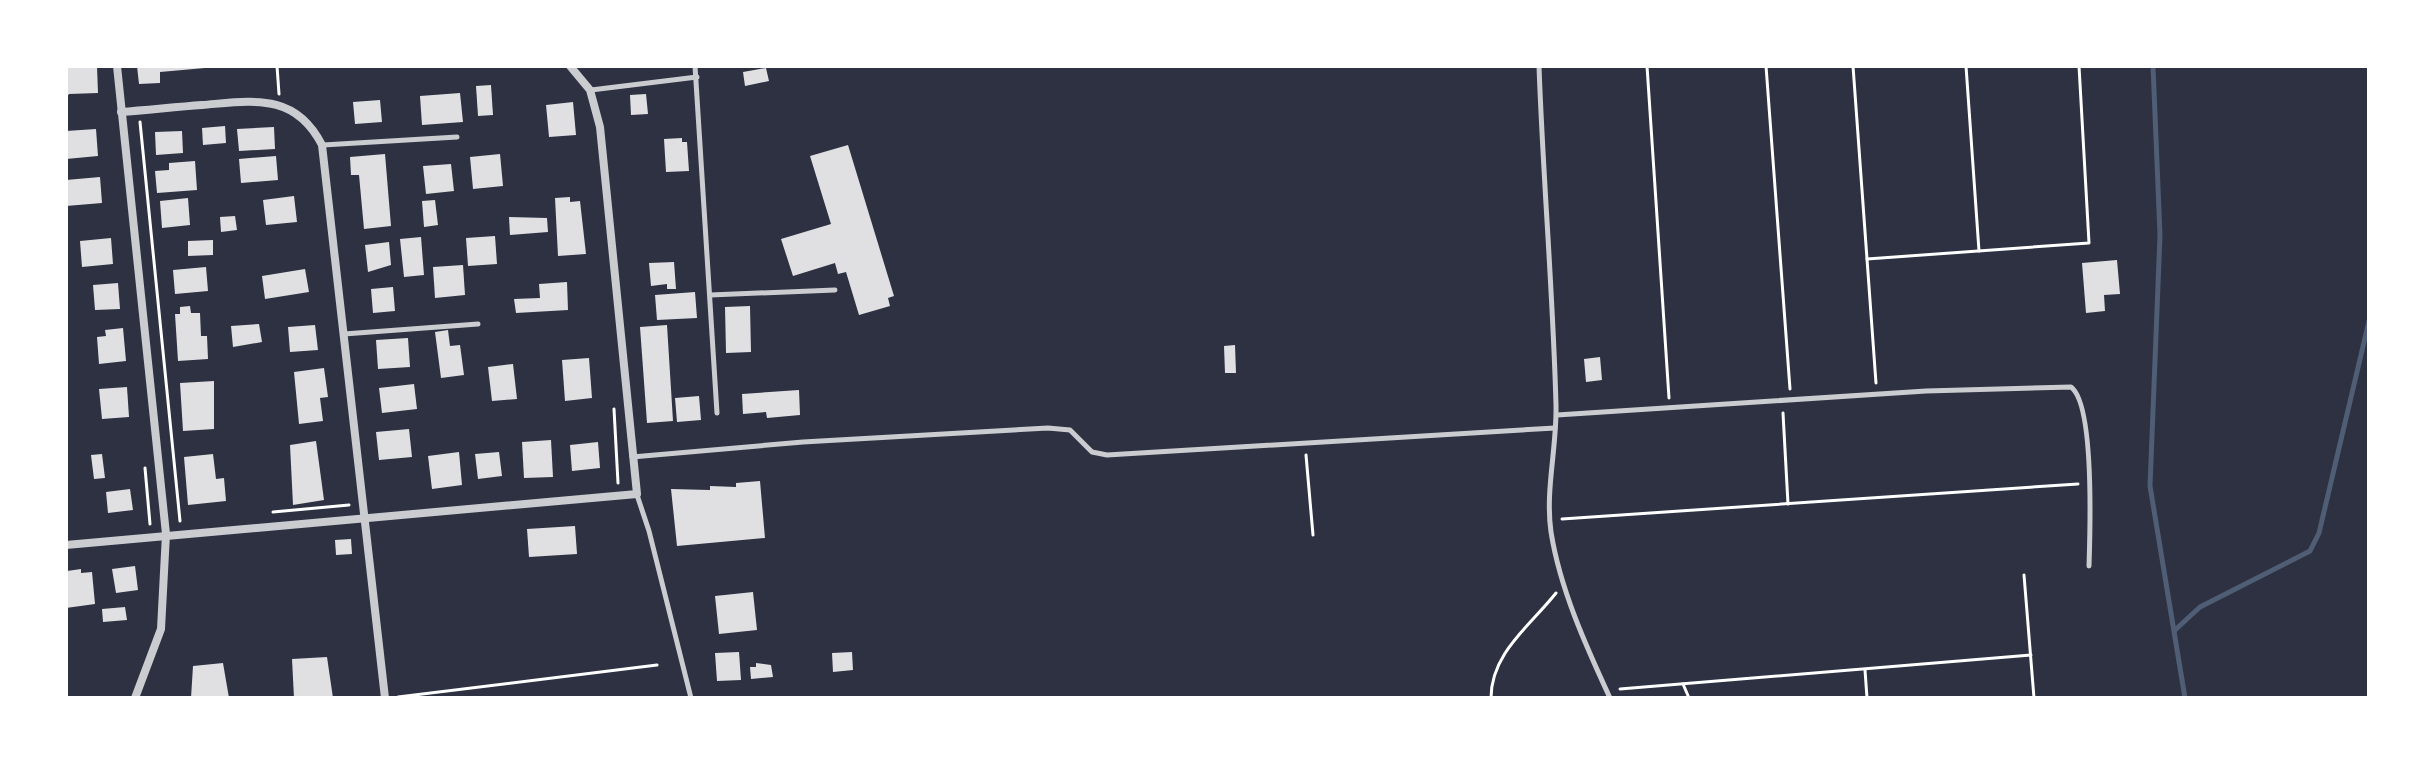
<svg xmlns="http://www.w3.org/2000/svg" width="2435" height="764" font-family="Bitter,serif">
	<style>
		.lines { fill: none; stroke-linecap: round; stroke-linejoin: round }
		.stream { stroke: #4f5d75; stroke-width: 5 }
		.building { fill: #e0e0e3 }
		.path { stroke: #fff; stroke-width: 3 }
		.service { stroke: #caccd0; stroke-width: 5 }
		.minor { stroke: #caccd0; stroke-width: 8 }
	</style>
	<rect width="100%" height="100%" fill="#2d3142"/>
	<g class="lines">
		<!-- stream -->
		<g class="stream">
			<path d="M2153 66 2160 235 2150 486 2185 698"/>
			<path d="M2175 630 2200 607 2310 551 2319 533 2369 321"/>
		</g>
	</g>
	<!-- building -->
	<g class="building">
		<path d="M66 66H97L98 93 69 94 66 98Z"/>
		<path d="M137 66H205V68L160 72V83L139 84Z"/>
		<path d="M766 68 769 81 745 86 743 72Z"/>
		<path d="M491 85 493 115 478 116 476 86Z"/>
		<path d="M460 93 463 122 422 125 420 96Z"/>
		<path d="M646 94 648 114 631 115 630 95Z"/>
		<path d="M380 100 382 122 355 124 353 102Z"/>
		<path d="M573 102 576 135 549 137 546 105Z"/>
		<path d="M225 126 226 143 203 145 202 128Z"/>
		<path d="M274 127 275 149 239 151 237 129Z"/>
		<path d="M96 129 98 156 66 159V131Z"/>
		<path d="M182 131 183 153 156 155 155 132Z"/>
		<path d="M682 138V142H687L689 171 666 172 664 139Z"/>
		<path d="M848 145 894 296 888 298 890 306 859 315 846 272 838 274 835 263 793 276 781 239 831 224 810 156Z"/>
		<path d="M385 154 391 226 364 229 359 175H351L350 157Z"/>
		<path d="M500 154 503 186 473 189 470 157Z"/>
		<path d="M276 156 278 180 241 183 239 159Z"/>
		<path d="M195 161 197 190 157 193 155 171 169 170V163Z"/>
		<path d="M451 164 454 191 426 194 423 166Z"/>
		<path d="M100 177 102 203 66 206V180Z"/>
		<path d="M294 196 297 222 266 225 263 200Z"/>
		<path d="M570 197V202L580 201 586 254 558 256 555 198Z"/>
		<path d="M188 198 190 225 162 228 160 201Z"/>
		<path d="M435 200 438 225 424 227 422 201Z"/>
		<path d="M235 216 237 230 221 232 220 217Z"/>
		<path d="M509 217 547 218 548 232 510 235Z"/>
		<path d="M495 236 497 264 468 266 466 238Z"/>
		<path d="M421 237 424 275 404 277 400 239Z"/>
		<path d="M111 238 113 264 82 267 80 241Z"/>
		<path d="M213 240V255L188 256V241Z"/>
		<path d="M389 242 391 265 368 272 365 245Z"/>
		<path d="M2117 260 2120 294 2104 295 2105 311 2086 313 2082 263Z"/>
		<path d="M674 262 676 289H667V284L651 286 649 263Z"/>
		<path d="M463 265 465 295 435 298 433 267Z"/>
		<path d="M206 267 208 291 175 294 173 270Z"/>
		<path d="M305 269 309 292 265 299 262 276Z"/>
		<path d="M567 282 568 310 516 313 514 299 540 298 539 284Z"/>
		<path d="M118 283 120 309 95 310 93 285Z"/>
		<path d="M393 287 395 311 373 313 371 289Z"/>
		<path d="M695 292 697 318 657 320 655 295Z"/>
		<path d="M190 306 191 313H200L201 336H207L208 359 178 361 175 314H180V307Z"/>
		<path d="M750 306 751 352 726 353 725 307Z"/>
		<path d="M259 324 262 342 233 347 231 326Z"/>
		<path d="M315 325 318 350 290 352 288 327Z"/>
		<path d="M667 325 673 421 647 423 640 327Z"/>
		<path d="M123 328 126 361 99 364 97 337 106 336 105 330Z"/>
		<path d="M448 330 450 346 460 345 464 375 441 378 435 332Z"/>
		<path d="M408 338 410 367 378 369 376 340Z"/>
		<path d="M1235 345 1236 373H1225L1224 346Z"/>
		<path d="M1600 357 1602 380 1586 382 1584 359Z"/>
		<path d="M589 358 592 398 565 401 562 360Z"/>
		<path d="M513 364 517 399 492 401 488 367Z"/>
		<path d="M324 368 328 397 320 398 323 421 299 424 294 372Z"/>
		<path d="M214 381V429L183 431 180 383Z"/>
		<path d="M414 384 417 409 382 413 379 388Z"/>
		<path d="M127 387 129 417 102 419 99 389Z"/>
		<path d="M799 390 800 415 767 418 766 412 743 414 742 394Z"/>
		<path d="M699 396 701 420 677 422 675 398Z"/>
		<path d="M409 429 412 457 379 460 376 432Z"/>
		<path d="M551 440 553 477 524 478 522 442Z"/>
		<path d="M316 441 324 500 293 505 290 445Z"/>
		<path d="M598 442 600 468 572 471 570 445Z"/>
		<path d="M459 452 462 485 432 489 428 456Z"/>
		<path d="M499 452 502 476 478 479 475 454Z"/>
		<path d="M102 454 105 478 94 479 91 455Z"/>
		<path d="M213 454 216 479 224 478 226 501 188 505 184 457Z"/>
		<path d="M760 481 765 538 677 546 671 489 710 490V486L736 487V483Z"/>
		<path d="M130 489 133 510 108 513 106 492Z"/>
		<path d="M575 526 577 554 529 557 527 529Z"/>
		<path d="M351 539 352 554 336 555 335 540Z"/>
		<path d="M135 566 138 590 116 593 112 569Z"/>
		<path d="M81 569V573L92 572 95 604 66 608 67 571Z"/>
		<path d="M753 592 757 630 719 634 715 596Z"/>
		<path d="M125 607 127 620 103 622 102 609Z"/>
		<path d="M739 652 741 680 717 681 715 653Z"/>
		<path d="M852 652 853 670 833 672 832 653Z"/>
		<path d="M327 657 333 698H294L292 659Z"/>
		<path d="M223 663 229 698H191L193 666Z"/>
		<path d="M756 663 771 665 773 677 751 679 750 667H756Z"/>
	</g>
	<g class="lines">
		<!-- path -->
		<g class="path">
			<path d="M277 66 279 94"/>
			<path d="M1647 66 1669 398"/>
			<path d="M1766 66 1790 389"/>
			<path d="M1853 66 1876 383"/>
			<path d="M1966 66 1979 251"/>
			<path d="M140 122 180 521"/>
			<path d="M1867 259 2089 243 2079 66"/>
			<path d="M614 409 618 483"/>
			<path d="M1783 413 1788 504"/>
			<path d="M1306 455 1313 535"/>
			<path d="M145 468 150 524"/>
			<path d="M273 512 349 505"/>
			<path d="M1562 519 2078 484"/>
			<path d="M2024 575 2034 698"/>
			<path d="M1865 670 1867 698"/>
			<path d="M1683 684 1689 698"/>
			<path d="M1620 689 2031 655"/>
			<path d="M398 697 657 665"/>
			<path d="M1491 698C1491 653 1530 626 1556 593"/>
		</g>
		<!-- service -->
		<g class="service">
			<path d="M695 66 717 413"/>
			<path d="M1539 66C1543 179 1553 292 1556 405 1557 448 1545 490 1551 532 1560 589 1586 646 1610 698"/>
			<path d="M591 90 697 77"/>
			<path d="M323 145 457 137"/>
			<path d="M710 295 835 290"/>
			<path d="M344 334 478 324"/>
			<path d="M1557 415 1926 391 2071 387C2095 405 2090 534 2089 566"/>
			<path d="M632 457 803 442 1048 428 1070 430 1092 452 1107 455 1555 428"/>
			<path d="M637 495 649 531 691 698"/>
		</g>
		<!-- minor -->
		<g class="minor">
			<path d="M117 66 166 534 161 629 135 698"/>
			<path d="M121 112C148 110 175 107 202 105 253 101 295 92 322 145L385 698"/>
			<path d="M66 545 637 494 600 127 590 90 570 66"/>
		</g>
	</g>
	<!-- border -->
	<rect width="2435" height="764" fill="none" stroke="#ffffff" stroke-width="136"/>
</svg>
